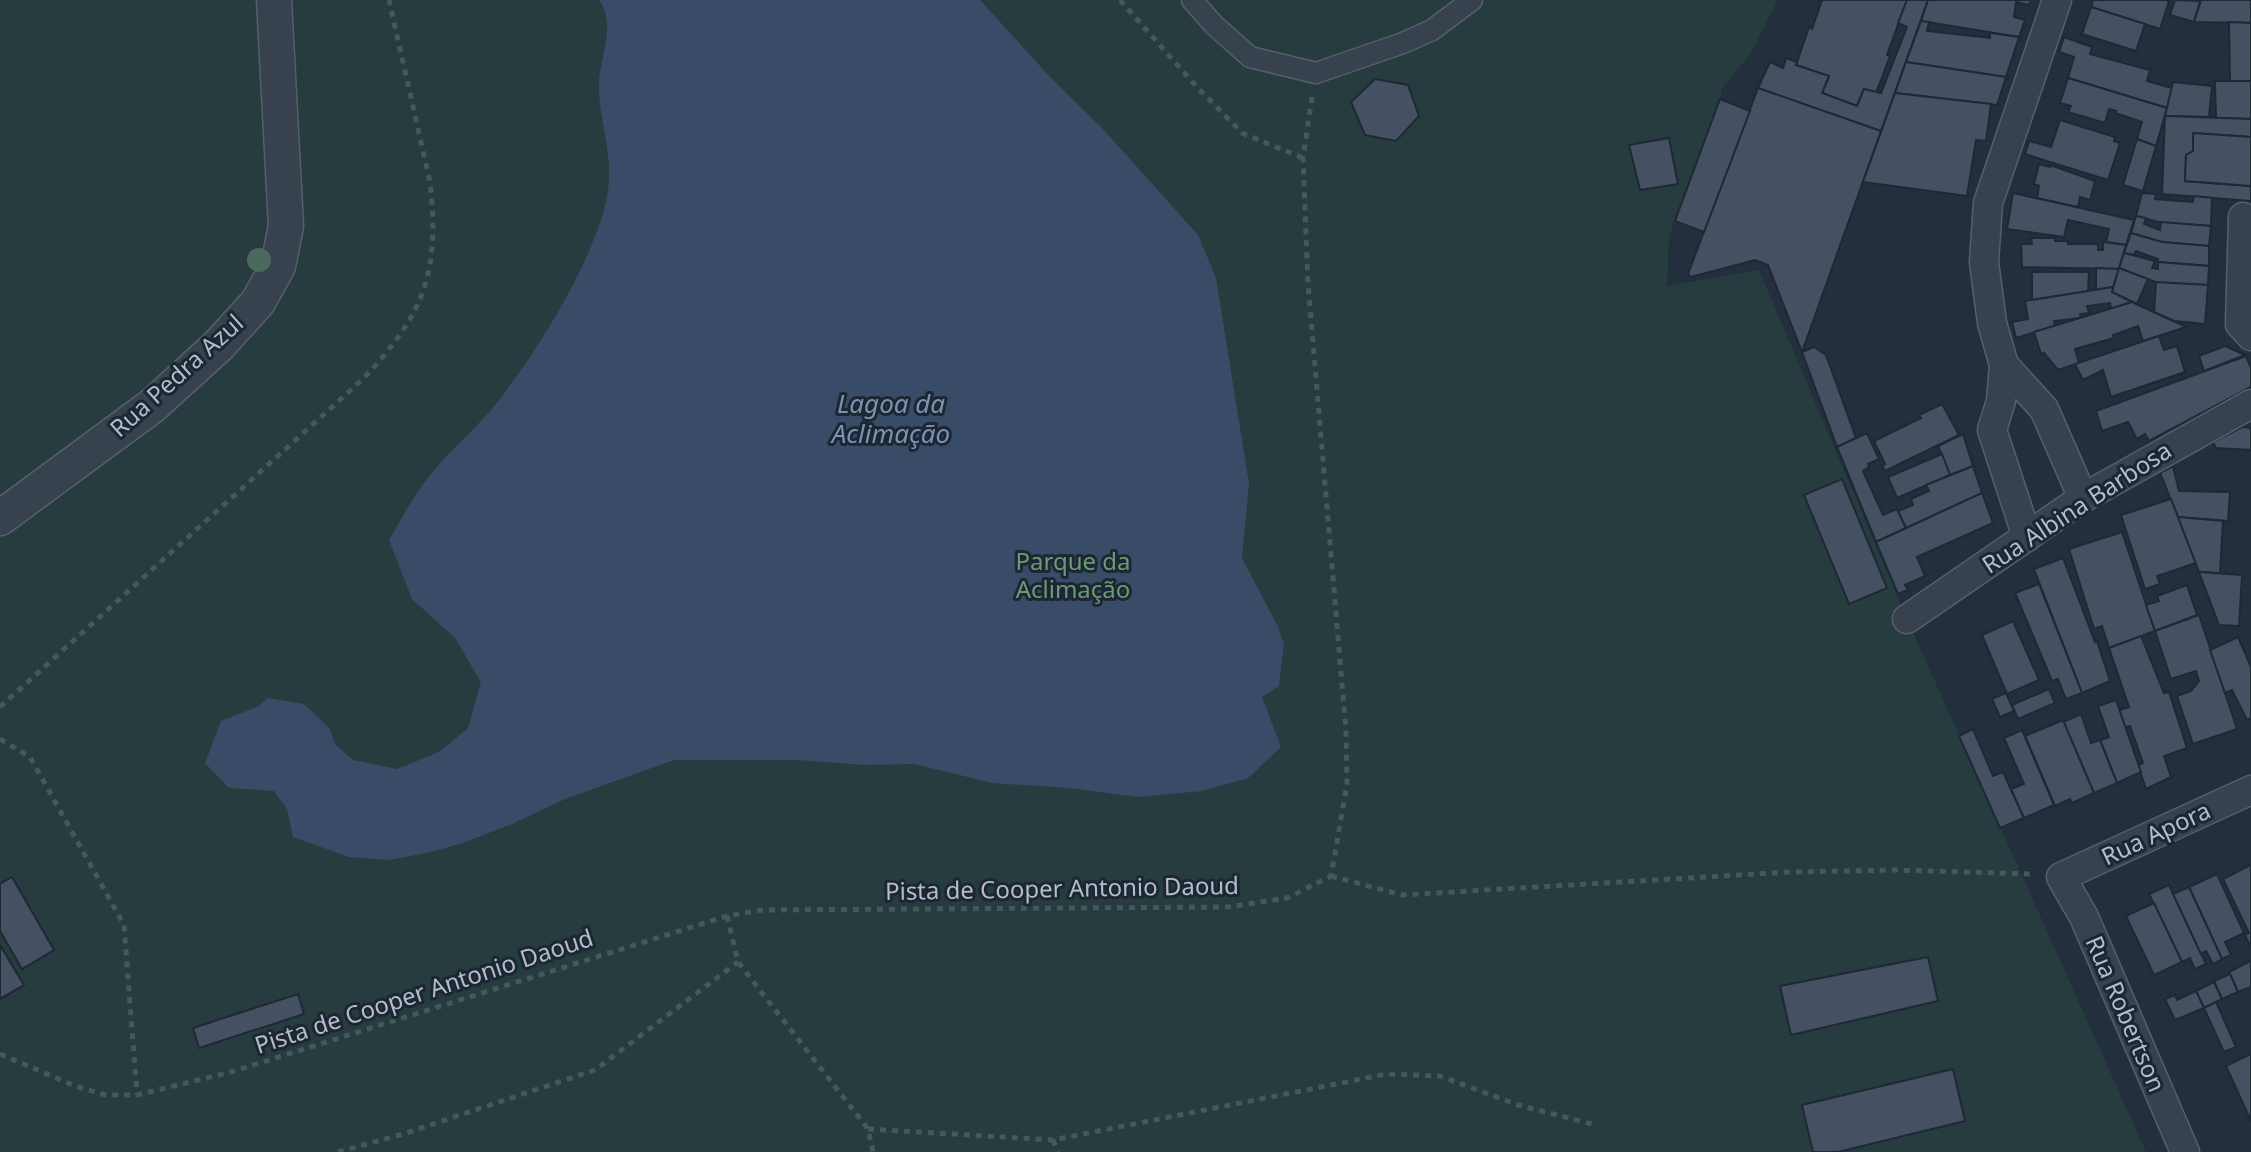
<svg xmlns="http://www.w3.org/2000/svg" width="2251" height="1152" font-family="'Noto Sans',sans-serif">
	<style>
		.green { fill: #263c3f }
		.water { fill: #394c67 }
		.building { fill: #455162; stroke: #1f2835; stroke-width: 2 }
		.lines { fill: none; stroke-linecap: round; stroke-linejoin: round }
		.pedestrian-casing { stroke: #565f6c; stroke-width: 23 }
		.minor-casing { stroke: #565f6c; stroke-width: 31 }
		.tertiary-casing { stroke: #565f6c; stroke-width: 37 }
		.path { stroke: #44595c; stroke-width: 5; stroke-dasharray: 6 6; stroke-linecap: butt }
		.pedestrian { stroke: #38414e; stroke-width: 20 }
		.minor { stroke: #38414e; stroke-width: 28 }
		.tertiary { stroke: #38414e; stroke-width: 34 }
		.tree { fill: #4b6a5d }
		.labels { text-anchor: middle; stroke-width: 6; stroke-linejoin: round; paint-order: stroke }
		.street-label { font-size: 24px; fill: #b4bcc9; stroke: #1d2633 }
		.park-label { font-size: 24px; fill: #6b9a76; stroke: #1d2633 }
		.water-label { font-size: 26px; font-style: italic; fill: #7c92b1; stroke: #1d2633 }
	</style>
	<rect width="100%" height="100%" fill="#242f3e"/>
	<!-- green -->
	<path class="green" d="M0 0H1778L1751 53 1722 88 1720 99 1669 236 1667 286 1759 270 1907 619 2146 1152H0Z"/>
	<!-- water -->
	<path class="water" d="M599 0H980L1051 78 1103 129 1198 235 1216 278 1249 484 1242 558 1278 627 1284 644 1279 686 1262 697 1281 747 1248 778 1202 791 1137 797 1069 788 992 783 915 764 864 765 799 760H674L565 799 512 824 463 843 427 853 389 860 349 857 293 837 287 809 274 791 229 788 205 763 221 721 259 706 268 698 304 704 330 729 335 744 353 760 397 769 439 752 468 728 481 682 455 638 412 599 389 540C400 521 411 501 424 483 443 457 469 435 490 411 532 361 606 245 609 180 611 147 598 115 599 83 600 55 617 25 599 0Z"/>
	<!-- building -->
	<g class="building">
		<path d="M1822 0H1907L1887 55 1890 56 1876 93 1864 89 1857 106 1822 93 1829 76 1796 65 1809 27 1812 29Z"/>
		<path d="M1907 0H1928L1881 131 1758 88 1770 62 1783 68 1786 58 1797 62 1796 65 1829 76 1822 93 1857 106 1864 89 1881 93 1907 27 1898 23Z"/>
		<path d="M1928 0H2031L2029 5 2016 2 2014 17 2025 20 2019 37 1921 21Z"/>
		<path d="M2093 0H2165L2169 1 2160 29 2091 7Z"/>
		<path d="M2175 0 2200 1 2194 22 2170 15Z"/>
		<path d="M2251 0V23L2194 22 2201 0Z"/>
		<path d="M2091 7 2145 24 2136 51 2082 34Z"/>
		<path d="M1921 21 1929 22 1927 31 1990 38V33L2019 37 2006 77 1906 62Z"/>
		<path d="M2229 22 2251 23V81H2230Z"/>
		<path d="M2064 37 2092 47 2090 54 2150 70 2147 81 2172 88 2167 108 2068 78 2074 57 2059 52Z"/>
		<path d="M1906 62 2006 77 1997 105 1895 93Z"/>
		<path d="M2068 78 2167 108 2156 146 2137 139 2142 122 2115 113 2116 111 2109 109 2105 123 2068 112 2071 106 2060 103Z"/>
		<path d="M1375 79 1408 85 1419 116 1396 141 1365 135 1351 102Z"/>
		<path d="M2215 81H2251V119L2216 118Z"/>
		<path d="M2173 82 2212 86 2209 117 2165 116Z"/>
		<path d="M1758 88 1881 131 1802 352 1768 265 1755 260 1691 277 1688 274Z"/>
		<path d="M1895 93 1991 104 1986 141 1976 140 1967 196 1863 182Z"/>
		<path d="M1720 99 1750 111 1704 232 1675 221Z"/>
		<path d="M2165 116 2251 119V137L2193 133V151L2186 155 2185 181 2251 186V201L2162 194Z"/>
		<path d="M2060 120 2115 137 2114 141 2120 143 2108 180 2025 154 2029 141 2051 147Z"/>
		<path d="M2193 133 2251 137V186L2185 181 2186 155 2193 151Z"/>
		<path d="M1669 138 1678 184 1640 190 1629 145Z"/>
		<path d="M2137 139 2156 146 2143 191 2123 185Z"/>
		<path d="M2039 164 2050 167V165L2095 181 2090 200 2080 197 2078 207 2037 198 2039 186 2034 184Z"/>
		<path d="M2013 193 2134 220 2126 245 2106 242 2109 229 2068 220 2064 237 2007 229Z"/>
		<path d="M2142 193 2156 194 2155 199 2193 202 2194 196 2212 198 2211 226 2162 223 2136 216Z"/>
		<path d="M2136 216 2146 218 2144 224 2160 230 2161 222 2211 226 2209 246 2162 242 2131 233Z"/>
		<path d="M2131 233 2162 242 2209 246V266L2158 262V259L2136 251 2134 255 2124 253Z"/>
		<path d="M2031 238H2055V241H2068V244H2098V250H2103V242L2126 245 2119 269 2022 267 2021 244H2032Z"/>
		<path d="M2124 253 2155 261 2152 268 2158 269V262L2209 266 2208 285 2158 283 2119 268Z"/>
		<path d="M2096 268 2119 269 2113 287 2096 290Z"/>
		<path d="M2119 268 2148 279 2137 304 2112 292Z"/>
		<path d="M2032 272H2089L2088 292 2032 300Z"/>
		<path d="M2156 282 2208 285 2205 324 2174 321 2154 312Z"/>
		<path d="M2113 287 2112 292 2132 302 2111 309 2110 303 2087 306 2089 313 2080 314 2081 318 2054 321 2055 326 2016 338 2012 322 2028 319 2025 301Z"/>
		<path d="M2132 302 2186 327 2143 341 2138 326 2113 335 2114 338 2075 349 2079 363 2058 370 2044 353 2041 354 2034 332Z"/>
		<path d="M2159 336 2164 350 2177 346 2185 372 2111 397 2103 370 2083 380 2075 364Z"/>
		<path d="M2225 346 2245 355 2204 371 2199 356Z"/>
		<path d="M1814 347 1826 355 1856 438 1837 447 1802 352Z"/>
		<path d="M2246 356 2251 368V387L2149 441 2145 434 2137 439 2128 422 2102 431 2096 411Z"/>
		<path d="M1942 404 1959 435 1885 471 1882 465 1885 464 1874 441 1921 418 1919 415Z"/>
		<path d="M2242 427 2251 428V450L2216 448 2213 442Z"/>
		<path d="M1867 433 1879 459 1868 464 1869 467 1863 471 1883 515 1897 509 1906 528 1876 542 1837 447Z"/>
		<path d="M1963 434 1973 466 1950 475 1938 446Z"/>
		<path d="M1942 454 1950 475 1897 498 1888 477Z"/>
		<path d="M1973 466 1982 493 1906 528 1898 511 1913 505 1911 499 1929 491 1926 485Z"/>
		<path d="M2173 466 2179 491 2230 492 2228 521 2178 517 2160 473Z"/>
		<path d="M1842 479 1887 588 1849 604 1804 495Z"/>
		<path d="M1982 493 1993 523 1917 557 1925 576 1905 585 1908 590 1898 594 1876 542Z"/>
		<path d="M2171 499 2196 563 2157 576 2160 584 2145 589 2121 515Z"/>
		<path d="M2178 517 2223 521 2220 573 2199 572Z"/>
		<path d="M2122 532 2155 631 2109 648 2102 626 2094 629 2069 549Z"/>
		<path d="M2063 558 2095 642 2097 641 2110 681 2082 693 2034 569Z"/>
		<path d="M2199 572 2242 575 2239 626 2219 625Z"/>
		<path d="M2039 584 2082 693 2066 699 2058 679 2052 681 2015 593Z"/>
		<path d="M2187 585 2197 615 2155 631 2146 605 2159 601 2157 596Z"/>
		<path d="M2199 615 2237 729 2193 744 2177 696 2191 691 2199 681 2196 671 2171 679 2155 631Z"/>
		<path d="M2013 621 2039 680 2007 694 1982 635Z"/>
		<path d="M2141 636 2164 693 2169 692 2187 748 2164 756 2171 777 2146 789 2138 765 2143 763 2130 726 2125 727 2119 710 2129 707 2109 648Z"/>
		<path d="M2238 637 2251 667V718L2247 720 2232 690 2225 693 2210 650Z"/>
		<path d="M2049 689 2055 703 2018 719 2012 705Z"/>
		<path d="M2006 693 2014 711 2000 717 1992 699Z"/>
		<path d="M2116 700 2141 772 2117 783 2100 740 2109 737 2098 706Z"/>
		<path d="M2081 714 2091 743 2100 740 2117 783 2094 793 2063 722Z"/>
		<path d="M2063 720 2094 793 2072 803 2070 799 2055 806 2025 736Z"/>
		<path d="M1973 729 1993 776 2003 772 2024 818 2000 828 1959 736Z"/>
		<path d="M2022 730 2054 805 2024 818 2011 789 2024 784 2004 738Z"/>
		<path d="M2251 865V948L2245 935 2249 933 2223 879Z"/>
		<path d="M2217 874 2244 933 2225 942 2231 955 2222 959 2189 887Z"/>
		<path d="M12 877 54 950 22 969 0 931V884Z"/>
		<path d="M2169 885 2206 964 2195 969 2190 958 2182 962 2149 894Z"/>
		<path d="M2189 887 2222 959 2213 964 2206 951 2201 954 2173 894Z"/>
		<path d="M2154 903 2182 962 2154 975 2126 916Z"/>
		<path d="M0 945 24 985 0 999Z"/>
		<path d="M1928 957 1938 1001 1791 1035 1780 986Z"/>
		<path d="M2251 961V987L2238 992 2229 972Z"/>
		<path d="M2230 974 2238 992 2222 999 2214 981Z"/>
		<path d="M2214 982 2222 999 2204 1008 2196 991Z"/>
		<path d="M2196 991 2204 1008 2175 1020 2165 999 2175 995 2177 1000Z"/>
		<path d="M298 994 304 1014 199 1048 193 1028Z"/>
		<path d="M2216 1002 2236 1047 2224 1052 2204 1008Z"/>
		<path d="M2251 1054V1121L2226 1066Z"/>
		<path d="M1953 1069 1965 1121 1838 1152H1813L1802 1105Z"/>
	</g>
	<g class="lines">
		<defs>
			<path id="pedestrian" d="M1192 0 1214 25 1250 57 1316 73 1403 43 1432 30 1472 0"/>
			<g id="minor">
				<path d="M2057 0 1988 203 1984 262 1992 323 2004 365 2044 409 2083 498"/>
				<path d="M2243 217 2240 324 2251 336"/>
				<path d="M2004 365 2001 401 1992 430 2027 537"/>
				<path d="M1907 619 2083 498 2251 404"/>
				<path d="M2185 1152 2084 917 2061 877 2251 790"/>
			</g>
			<path id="tertiary" d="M0 518 152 406 218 346 258 302 278 266 286 226 274 0"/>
		</defs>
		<!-- pedestrian casing -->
		<use href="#pedestrian" class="pedestrian-casing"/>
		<!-- minor casing -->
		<use href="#minor" class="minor-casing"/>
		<!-- tertiary casing -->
		<use href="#tertiary" class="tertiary-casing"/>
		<!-- path -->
		<g class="path">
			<path d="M1120 0 1196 86 1242 133 1303 158"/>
			<path d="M1312 97 1303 158 1308 284 1346 731 1347 784 1331 876"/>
			<path d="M0 707 363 379C425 313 440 272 430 182L389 0"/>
			<path d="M0 739 30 757 124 925 137 1095"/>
			<path d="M1331 876 1402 895 1790 872 1897 870 2033 874"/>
			<path d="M727 916 738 962 868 1129 873 1152"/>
			<path d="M0 1054 75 1086 106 1095H137L231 1072 727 916 762 910 1228 907 1287 898 1331 876"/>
			<path d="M868 1129 1053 1140 1387 1074 1440 1076 1518 1105 1592 1124"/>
			<path d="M1053 1140 1058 1152"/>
			<path d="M338 1152 403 1134 595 1070 738 962"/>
		</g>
		<!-- pedestrian -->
		<use href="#pedestrian" class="pedestrian"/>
		<!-- minor -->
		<use href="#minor" class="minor"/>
		<!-- tertiary -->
		<use href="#tertiary" class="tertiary"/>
	</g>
	<!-- trees -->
	<circle class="tree" cx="259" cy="260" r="12"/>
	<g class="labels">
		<!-- street labels -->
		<g class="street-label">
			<text transform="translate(177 376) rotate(-42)" y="8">Rua Pedra Azul</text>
			<text transform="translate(2077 508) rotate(-33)" y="8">Rua Albina Barbosa</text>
			<text transform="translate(2156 834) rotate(-25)" y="8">Rua Apora</text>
			<text transform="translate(1062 889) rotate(-1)" y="8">Pista de Cooper Antonio Daoud</text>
			<text transform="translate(424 992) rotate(-18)" y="8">Pista de Cooper Antonio Daoud</text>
			<text transform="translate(2125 1014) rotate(67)" y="8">Rua Robertson</text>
		</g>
		<!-- park labels -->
		<g class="park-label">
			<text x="1073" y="570">Parque da<tspan x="1073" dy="28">Aclimação</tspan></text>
		</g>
		<!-- water labels -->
		<g class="water-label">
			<text x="891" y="413">Lagoa da<tspan x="891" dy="30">Aclimação</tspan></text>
		</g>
	</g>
</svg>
